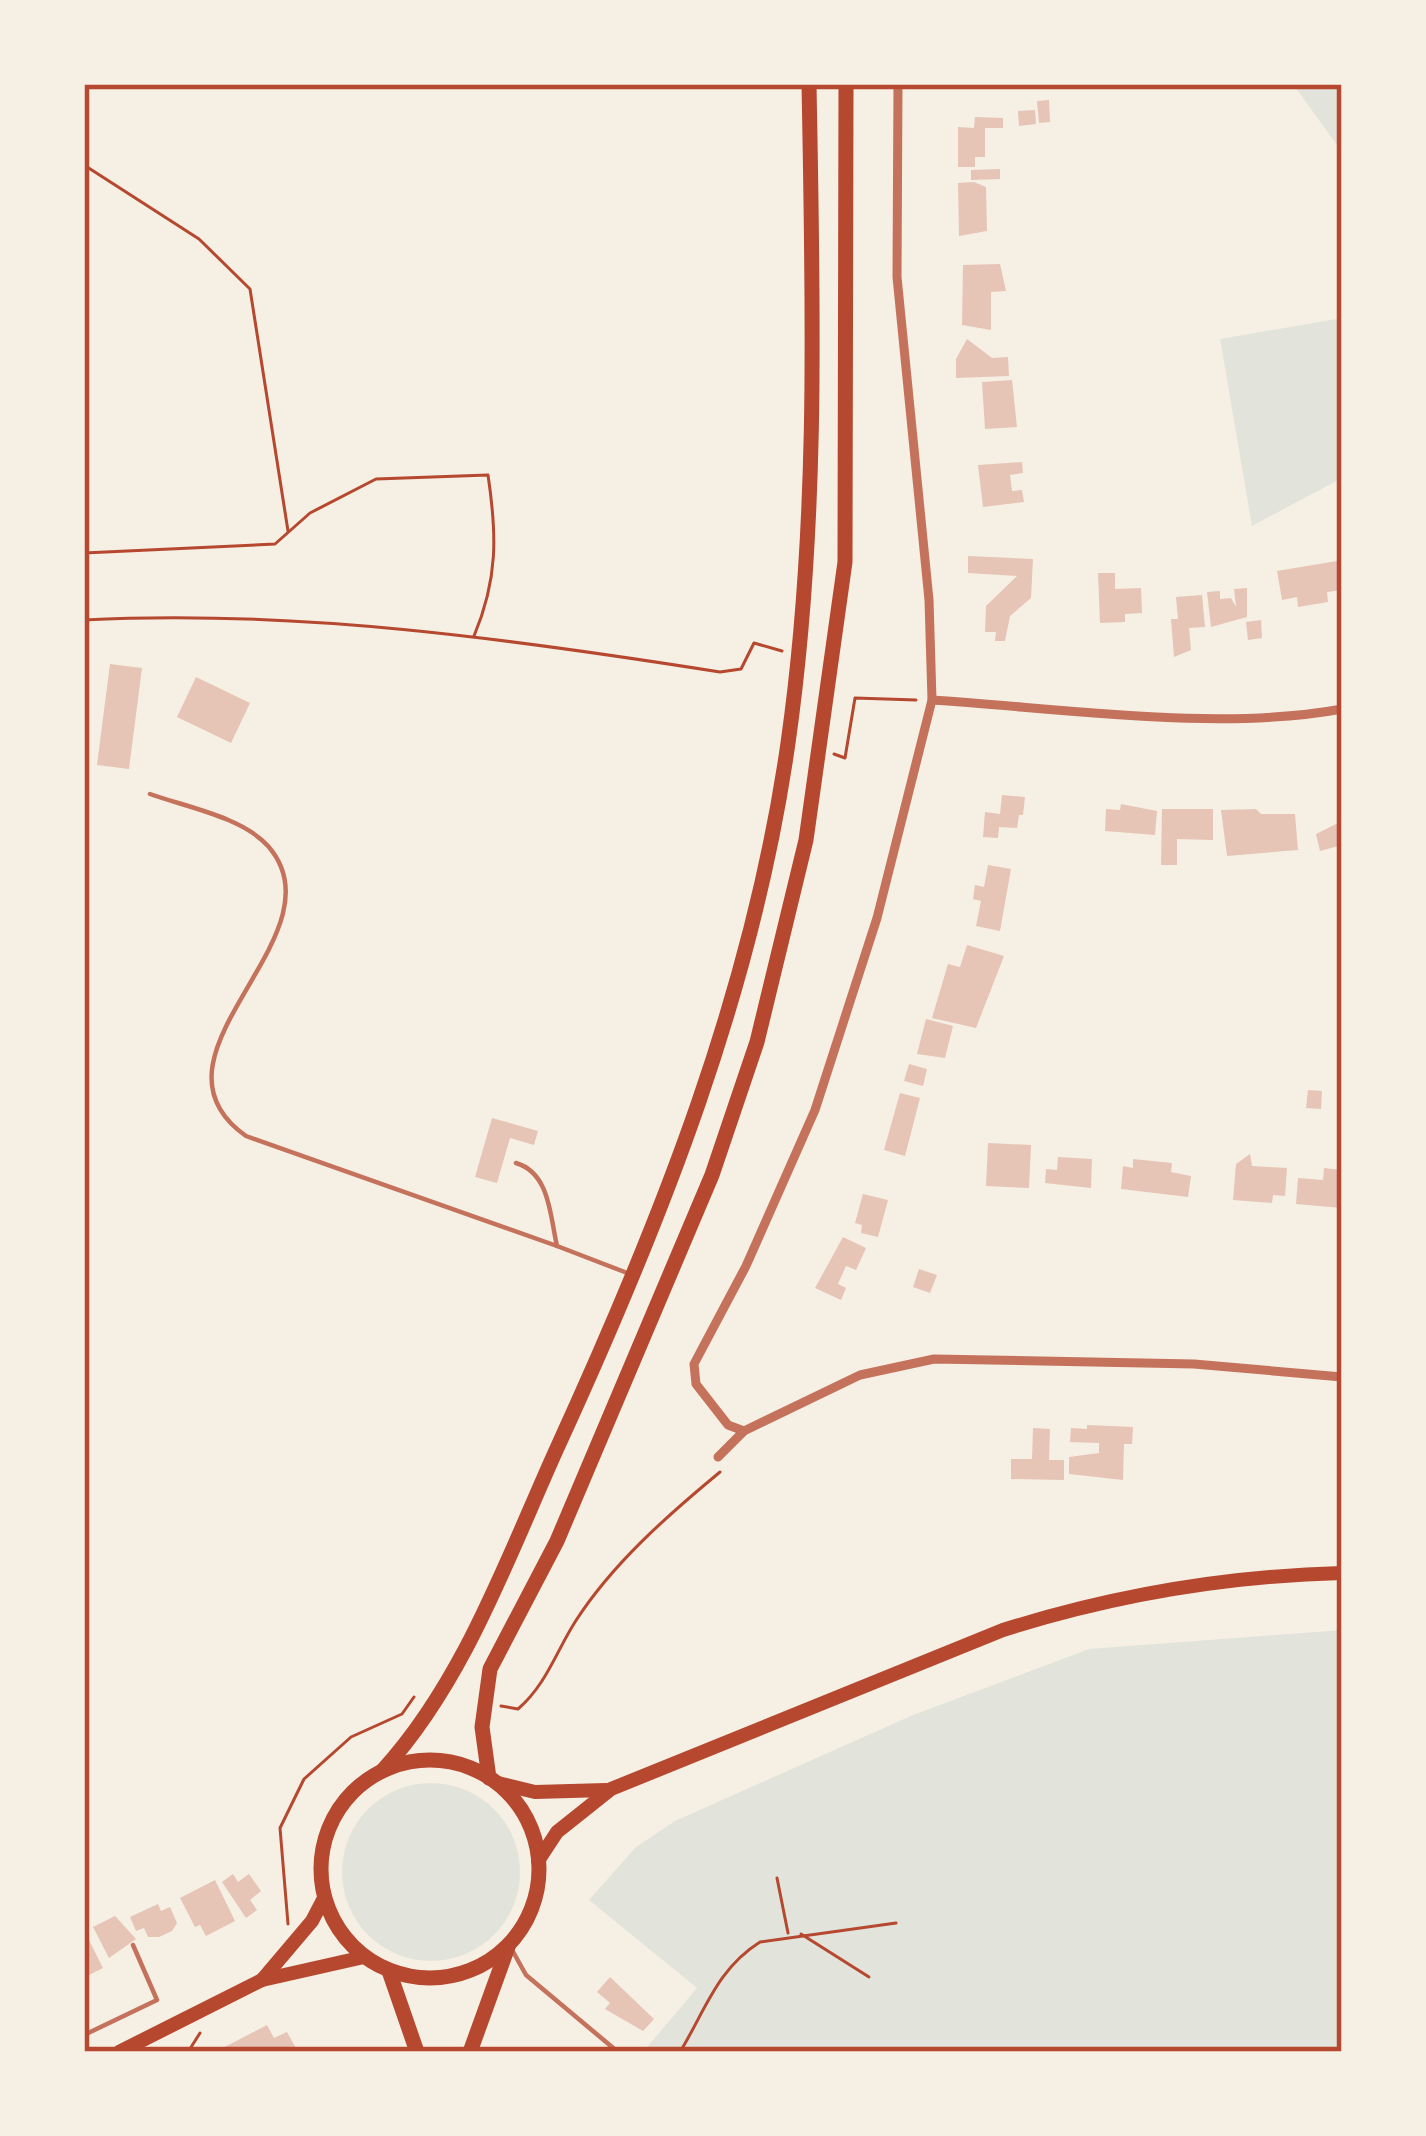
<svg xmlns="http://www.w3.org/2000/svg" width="1426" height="2136" font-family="'Open Sans',sans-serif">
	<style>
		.green { fill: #e2e4dc }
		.building { fill: #e6c5b7 }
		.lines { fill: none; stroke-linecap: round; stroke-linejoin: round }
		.path { stroke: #b5482f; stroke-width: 3 }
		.service { stroke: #c5725c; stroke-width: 4.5 }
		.minor { stroke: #c5725c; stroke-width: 9 }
		.primary { stroke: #b5482f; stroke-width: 14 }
		.trunk { stroke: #b5482f; stroke-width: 15 }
		.neatline { fill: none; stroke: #b5482f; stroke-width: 4.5 }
	</style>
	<rect width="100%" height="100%" fill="#f6efe4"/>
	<!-- green -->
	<g class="green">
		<path d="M1293 84H1342V152Z"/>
		<path d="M1342 318V478L1252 526 1220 339Z"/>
		<path d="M1342 1630V2052H643L697 1988 589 1900 636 1847 675 1821 913 1715 1089 1649Z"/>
		<circle cx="431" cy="1872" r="89"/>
	</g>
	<!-- building -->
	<g class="building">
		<path d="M1049 100 1050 122 1039 123 1037 101Z"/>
		<path d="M1035 110 1036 124 1019 126 1018 111Z"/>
		<path d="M975 117 1003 118V128H985V157H975V167H958V127L974 128Z"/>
		<path d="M1000 169V179L971 180V170Z"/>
		<path d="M974 182 986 187 987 231 959 236 958 183Z"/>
		<path d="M1000 264 1006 291 991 292V330L962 325 963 265Z"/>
		<path d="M967 339 992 358 1008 357 1009 376 956 378V359Z"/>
		<path d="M1012 380 1017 427 985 429 982 382Z"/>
		<path d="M1022 462 1023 473 1010 475 1012 491 1022 490 1024 502 983 507 978 465Z"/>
		<path d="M968 556 1033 559 1031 598 1010 616 1005 641H995L996 632H985L986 606 1017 576 968 573Z"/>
		<path d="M1337 561 1342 590 1327 592 1328 602 1298 607 1297 597 1282 600 1277 571Z"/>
		<path d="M1098 573H1115V589L1141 588 1142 613 1125 614V622L1100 623Z"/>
		<path d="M1247 588V617L1211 627 1207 592 1220 591V599L1231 598 1236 607 1234 589Z"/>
		<path d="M1202 595 1205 627 1189 628 1191 650 1174 657 1171 619H1178L1176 597Z"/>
		<path d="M1261 620 1262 638 1248 640 1246 622Z"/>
		<path d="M110 664 142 668 129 769 97 765Z"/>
		<path d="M196 677 250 703 231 743 177 717Z"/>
		<path d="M1002 795 1025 797 1023 815H1019L1017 828 999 827 998 838 983 837 985 812 1000 814Z"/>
		<path d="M1121 804 1157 811 1155 835 1105 831 1106 809 1120 810Z"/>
		<path d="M1162 809H1213V840L1177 839V865H1161Z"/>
		<path d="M1256 809 1261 814H1295L1298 850 1227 856 1221 810Z"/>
		<path d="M1342 821V845L1320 851 1316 834Z"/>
		<path d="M988 865 1011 869 1000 931 976 926 981 901 973 899 975 885 984 887Z"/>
		<path d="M967 945 1004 956 976 1028 932 1018 948 964 960 967Z"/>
		<path d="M926 1019 953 1026 945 1058 917 1054Z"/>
		<path d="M909 1064 927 1069 923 1086 904 1081Z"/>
		<path d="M1308 1090 1322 1091 1321 1109 1306 1108Z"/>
		<path d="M900 1093 920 1098 905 1156 884 1150Z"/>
		<path d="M492 1118 538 1131 534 1145 510 1138 497 1183 475 1177Z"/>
		<path d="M988 1143 1031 1145 1029 1188 986 1186Z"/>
		<path d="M1250 1154 1252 1166 1287 1168 1285 1196 1273 1195 1272 1203 1233 1200 1236 1164Z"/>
		<path d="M1058 1157 1092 1159 1091 1188 1045 1183 1046 1169 1057 1170Z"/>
		<path d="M1133 1159 1172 1163 1171 1172 1191 1176 1188 1197 1121 1189 1123 1166 1133 1168Z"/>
		<path d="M1324 1168 1342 1170V1208L1296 1204 1298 1178 1323 1180Z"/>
		<path d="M863 1194 888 1200 878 1237 861 1233 862 1225 855 1223Z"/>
		<path d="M843 1237 866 1248 856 1270 846 1266 838 1284 846 1288 841 1300 815 1288Z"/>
		<path d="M919 1269 937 1275 930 1293 913 1287Z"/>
		<path d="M1087 1425 1133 1427 1132 1444H1124L1123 1480 1069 1474V1457L1099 1453V1443L1070 1442 1071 1428 1087 1429Z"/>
		<path d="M1033 1428 1050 1429 1049 1460H1064V1480L1011 1479V1459H1032Z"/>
		<path d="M233 1874 238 1882 249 1874 261 1891 250 1900 257 1910 246 1918 222 1882Z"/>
		<path d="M215 1880 235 1921 206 1936 200 1925 195 1927 180 1898Z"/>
		<path d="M158 1904 161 1911 170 1907 177 1923 172 1931 159 1937H148L144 1928 136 1931 130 1917Z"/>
		<path d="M115 1916 136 1939 109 1958 93 1927Z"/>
		<path d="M89 1940 103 1968 89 1975 84 1942Z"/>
		<path d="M610 1977 654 2019 643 2031 605 2009 610 2003 597 1992Z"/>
		<path d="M267 2025 274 2038 287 2032 298 2052H215Z"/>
	</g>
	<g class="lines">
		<!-- path -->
		<g class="path">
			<path d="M84 165 199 239 250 289 288 531"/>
			<path d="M84 553 275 544 310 513 376 479 488 475C497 535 498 579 474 636"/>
			<path d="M84 620C296 609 511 639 720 672L741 669 754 643 782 651"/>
			<path d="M834 754 845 758 855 698 916 700"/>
			<path d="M501 1706 518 1709C546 1685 556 1652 575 1622 612 1564 668 1515 720 1472"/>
			<path d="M777 1878 788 1933"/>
			<path d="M288 1924 280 1828 304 1779 351 1737 402 1714 414 1697"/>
			<path d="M801 1934 869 1977"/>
			<path d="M188 2052 200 2033"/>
			<path d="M680 2052C705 2011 717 1969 760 1942L896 1923"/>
		</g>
		<!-- service -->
		<g class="service">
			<path d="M150 794C186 807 242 817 268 846 347 936 131 1055 246 1136L557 1246"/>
			<path d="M516 1163C550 1173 550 1216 557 1246L630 1274"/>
			<path d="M511 1948 526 1975 618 2052"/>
			<path d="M84 2035 157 2000 133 1945"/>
		</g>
		<!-- minor -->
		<g class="minor">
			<path d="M932 700C1058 708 1219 732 1342 709"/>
			<path d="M744 1431 860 1375 934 1359 1194 1364 1342 1377"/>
			<path d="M718 1457 744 1431 728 1425 696 1384 694 1364 746 1266 815 1110 877 918 932 700 929 600 897 277 898 84"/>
		</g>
		<!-- primary -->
		<g class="primary">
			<path d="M498 1783 535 1792 606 1790"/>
			<path d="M538 1861 557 1832 611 1789 1003 1630C1114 1595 1225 1576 1342 1573"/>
			<path d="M262 1980 312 1921 324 1898"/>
			<path d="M119 2052 262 1980 364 1957"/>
		</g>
		<!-- trunk -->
		<g class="trunk">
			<circle cx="430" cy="1869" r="109"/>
			<path d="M383 1770C465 1680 508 1556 558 1446 661 1221 753 990 788 743 819 526 813 303 809 84"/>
			<path d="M489 1778 482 1727 490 1669 557 1541 712 1175 757 1042 806 840 845 562 846 84"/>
			<path d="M389 1971 417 2052"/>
			<path d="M470 2052 508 1947"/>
		</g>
	</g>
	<!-- border -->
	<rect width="1426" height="2136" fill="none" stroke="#f6efe4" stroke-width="174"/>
	<rect x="87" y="87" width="1252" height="1962" class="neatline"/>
</svg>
